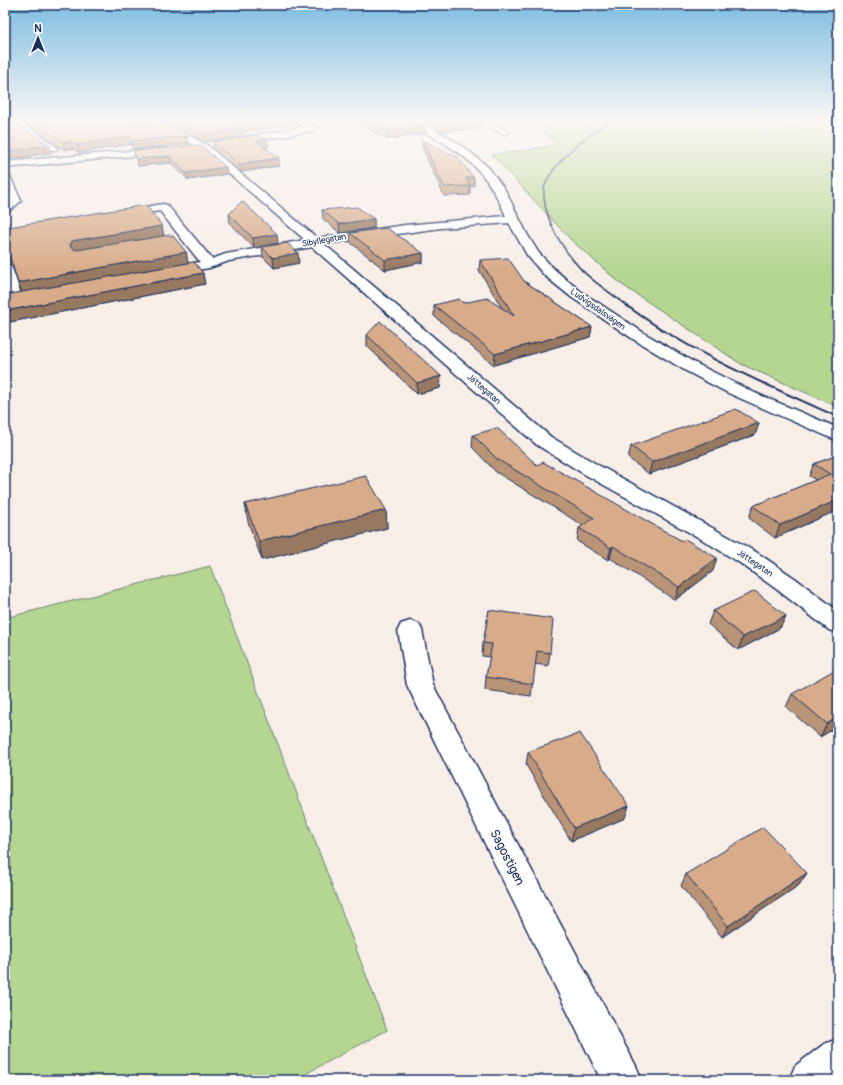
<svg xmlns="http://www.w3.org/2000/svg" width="843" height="1085" font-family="Pangolin,sans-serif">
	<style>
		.built { fill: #eedacc }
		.green { fill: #b4d690; stroke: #688277 }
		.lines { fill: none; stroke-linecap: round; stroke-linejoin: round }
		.minor-casing { stroke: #1b2f5e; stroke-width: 3 }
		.minor { fill: #fff; fill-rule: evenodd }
		.rail-far1 { stroke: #1b2f5e; stroke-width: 1.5 }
		.rail { stroke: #1b2f5e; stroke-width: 2 }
		.wall { fill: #ba9477; stroke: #1b2f5e }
		.shaded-wall { fill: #977861; stroke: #1b2f5e }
		.building { fill: #d8ac8a; stroke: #1b2f5e }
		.labels { text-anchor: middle; stroke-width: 3.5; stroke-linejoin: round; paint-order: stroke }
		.far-street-label { font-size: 9px; fill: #1b2f5e; stroke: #fff }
		.near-street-label { font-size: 13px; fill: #1b2f5e; stroke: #fff }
	</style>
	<rect width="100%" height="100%" fill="#f7eee8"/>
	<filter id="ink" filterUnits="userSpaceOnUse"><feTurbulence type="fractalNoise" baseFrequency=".025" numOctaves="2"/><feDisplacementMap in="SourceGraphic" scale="8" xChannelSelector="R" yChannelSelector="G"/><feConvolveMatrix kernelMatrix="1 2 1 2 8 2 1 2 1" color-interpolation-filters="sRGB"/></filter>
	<g filter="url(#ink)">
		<!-- built -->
		<path class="built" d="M755 120H838V132Z"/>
		<!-- green -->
		<g class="green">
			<path d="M541 120H749L838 133V407L741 364 621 284 571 240 492 155 557 145 535 124Z"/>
			<path d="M210 566 387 1030 294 1080H5V618Z"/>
		</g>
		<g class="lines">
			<defs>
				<g id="minor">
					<path d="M5 120H18L58 148 56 150H50Z"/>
					<path d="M149 120H160L207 145 317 238 405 225 506 216C490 179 475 162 441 141 430 135 416 129 407 120H418L448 137 470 152 489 168 505 190 527 234 538 252 554 269 580 291 644 333 697 364 755 393 838 428V441L728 393 686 371 633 339 571 297 544 275 527 255 509 223 441 228 324 244 551 437 598 465 756 552 796 579 838 611V633L829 630 779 591 740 563 703 540 584 474 537 445 312 247 229 261 209 268 168 275 163 274 161 271 163 268 200 262 160 211 118 217 114 216 112 214 114 212 163 204 167 205 212 259 226 254 305 240 201 149Z"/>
					<path d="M293 120H304L316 128 312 131 232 145 227 142 232 139 303 127Z"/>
					<path d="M480 120H491L509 132 508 134H502Z"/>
					<path d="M164 148 169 151 167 153 5 168V162Z"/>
					<path d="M5 173 10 176 21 201 9 211 5 212V203L9 200 5 190Z"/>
					<path d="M5 223 9 224 13 231 11 234 5 235Z"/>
					<path d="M5 264 10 265 12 268 23 300 21 303 16 304 11 303C3 292 5 277 5 264Z"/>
					<path d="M410 621 419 624 422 630 433 685 636 1066 642 1080H601L407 685 398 630 401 624Z"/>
					<path d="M838 1039V1080H789L795 1066 824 1044Z"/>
				</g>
			</defs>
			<!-- minor casing -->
			<use href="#minor" class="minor-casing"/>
			<!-- minor -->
			<use href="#minor" class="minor"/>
			<!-- rail-far1 -->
			<path class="rail-far1" d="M612 120C587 136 557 157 545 185 543 189 544 193 544 197 546 222 562 248 579 267 589 279 607 290 619 300"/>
			<!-- rail -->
			<path class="rail" d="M618 299C684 350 762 383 838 417"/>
		</g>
		<!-- wall -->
		<g class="wall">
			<path d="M21 120H159L187 136 188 144 133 149 131 144 79 153 73 149 65 150Z"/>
			<path d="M164 120H295L296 124 243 132 244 136 205 142Z"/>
			<path d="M325 120H415L425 134 387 139 354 121 335 124Z"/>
			<path d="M422 120H481V128L443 132Z"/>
			<path d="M267 139 268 147 265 148 279 166 241 172 214 150 213 142Z"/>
			<path d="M422 140 474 178V186H470V195L444 196 422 147Z"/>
			<path d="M200 145 227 174 188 180 171 163 138 166 134 151Z"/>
			<path d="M322 210 374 219V228L340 233 323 219Z"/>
			<path d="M229 214 278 243 254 248 230 223Z"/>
			<path d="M5 233 164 236 186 252 188 263 205 284 5 323V293L6 295 22 292 13 267 10 264 5 263Z"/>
			<path d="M350 233 423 253V262L385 270 350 242Z"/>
			<path d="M262 247 299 263 274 268 263 257Z"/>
			<path d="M480 260 524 281 592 327 590 337 494 365 434 316V305L463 303 502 308 479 270Z"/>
			<path d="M367 335 441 376 440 388 417 394 367 346Z"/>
			<path d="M759 423 755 435 649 474 628 458 631 446Z"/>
			<path d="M473 435 537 465 713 571 675 600 610 558 608 560 577 541 579 528 584 526 496 472 472 447Z"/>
			<path d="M838 455V510L775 538 749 518 753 506 816 480 809 476 814 464Z"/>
			<path d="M245 504 386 510 387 528 262 560 248 522Z"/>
			<path d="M489 610 550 653 548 666 535 664 531 696 485 690 486 677 490 657 482 656 483 643Z"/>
			<path d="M713 611 786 616 780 628 738 650 708 624Z"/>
			<path d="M792 694 838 726 820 737 786 707Z"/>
			<path d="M528 752 625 818 571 841 526 765Z"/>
			<path d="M807 873 799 885 722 937 681 886 686 874Z"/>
		</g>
		<!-- shaded-wall -->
		<g class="shaded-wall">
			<path d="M266 120H295L296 124 243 132 244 136 205 142 204 134 236 125Z"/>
			<path d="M335 120H354V121L335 124Z"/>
			<path d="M470 120H481V128L443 132V125Z"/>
			<path d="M425 127V134L387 139V131Z"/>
			<path d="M130 136 131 144 79 153 77 145Z"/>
			<path d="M187 136 188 144 133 149 131 141Z"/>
			<path d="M267 139 268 147 257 149 256 141Z"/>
			<path d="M71 141 73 149 65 150 63 142Z"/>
			<path d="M49 145 51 153 5 160V152Z"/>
			<path d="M170 156 171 163 138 166 136 159Z"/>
			<path d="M279 158V166L241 172 239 164Z"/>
			<path d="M226 167 227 174 188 180 186 173Z"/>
			<path d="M374 219V228L340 233 339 224Z"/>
			<path d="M162 226 164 236 73 255 70 244 72 241Z"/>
			<path d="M277 234 278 243 254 248 253 238Z"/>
			<path d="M186 252 188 263 22 293 18 283Z"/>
			<path d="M298 253 299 263 274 268 273 258Z"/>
			<path d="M423 253V262L385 270V260Z"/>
			<path d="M203 273 205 284 5 323V311Z"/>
			<path d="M592 327 590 337 494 365 495 354Z"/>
			<path d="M441 376 440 388 417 394V383Z"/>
			<path d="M759 423 755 435 649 474 652 462Z"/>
			<path d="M838 500V510L775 538 780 525Z"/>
			<path d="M386 510 387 528 262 560 259 541Z"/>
			<path d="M613 546 610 558 608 560 611 548Z"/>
			<path d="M717 558 713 571 675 600 679 587Z"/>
			<path d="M786 616 780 628 738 650 743 637Z"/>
			<path d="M838 717V726L820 737 827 724Z"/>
			<path d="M629 806 625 818 571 841 574 828Z"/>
			<path d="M807 873 799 885 722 937 728 926Z"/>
		</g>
		<!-- building -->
		<g class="building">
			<path d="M5 120H12L49 145 5 152Z"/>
			<path d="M30 120H159L187 136 131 141 130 136 77 145 71 141 63 142Z"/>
			<path d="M177 120H266L236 125 243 128 204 134Z"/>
			<path d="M366 120H415L425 127 387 131Z"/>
			<path d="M435 120H478L443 125Z"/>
			<path d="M256 135 267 139 256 141 279 158 239 164 213 142Z"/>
			<path d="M422 140 457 157 474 178H466L470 186 444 187Z"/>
			<path d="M200 145 226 167 186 173 170 156 136 159 134 151Z"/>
			<path d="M242 201 277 234 253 238 229 214Z"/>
			<path d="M146 205 162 226 72 241 70 244 71 248 77 250 169 235 173 236 186 252 18 283 10 257 7 253H5V233H6L9 227Z"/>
			<path d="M357 207 374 219 339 224 322 210Z"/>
			<path d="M387 228 423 253 385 260 350 233Z"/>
			<path d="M287 243 298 253 273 258 262 247Z"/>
			<path d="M508 258 524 281 592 327 495 354 434 305 459 299 463 303 487 298 514 316 480 260Z"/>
			<path d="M194 262 203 273 5 311V295Z"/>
			<path d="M380 321 441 376 417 383 367 335Z"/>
			<path d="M736 409 759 423 652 462 631 446Z"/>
			<path d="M497 428 537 465 543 462 682 541 685 539 717 558 679 587 613 546 611 548 579 528 594 518 497 459 473 435Z"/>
			<path d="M838 455V500L780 525 753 506 830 474 814 464Z"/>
			<path d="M366 476 386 510 259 541 245 504Z"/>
			<path d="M755 591 786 616 743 637 713 611Z"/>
			<path d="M489 610 553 619 550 653 537 651 533 684 486 677 492 644 483 643Z"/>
			<path d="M838 668V717L827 724 792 694Z"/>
			<path d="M580 733 629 806 574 828 528 752Z"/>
			<path d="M763 827 807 873 728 926 686 874Z"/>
		</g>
	</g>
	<!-- sky -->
	<linearGradient id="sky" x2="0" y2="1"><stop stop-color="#7cbce1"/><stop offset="0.44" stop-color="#fbf7f5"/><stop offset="1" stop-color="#fbf7f5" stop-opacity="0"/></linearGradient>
	<rect width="843" height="272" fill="url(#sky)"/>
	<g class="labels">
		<!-- far-street labels -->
		<g class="far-street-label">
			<text transform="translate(324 240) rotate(-10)" y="3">Sibyllegatan</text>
			<text transform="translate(598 309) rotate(35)" y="3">Ludvigsdalsvägen</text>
			<text transform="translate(484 389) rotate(41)" y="3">Jättegatan</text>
			<text transform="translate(755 563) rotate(34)" y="3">Jättegatan</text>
		</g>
		<!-- near-street labels -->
		<g class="near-street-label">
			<text transform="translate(508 857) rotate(63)" y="5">Sagostigen</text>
		</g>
	</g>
	<!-- margin -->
	<rect width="843" height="1085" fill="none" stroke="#fff" stroke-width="20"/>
	<rect x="10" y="10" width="823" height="1065" fill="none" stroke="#1b2f5e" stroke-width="1.5" filter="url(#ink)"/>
	<!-- north arrow -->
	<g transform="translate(38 38)" stroke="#ffffff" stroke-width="3" paint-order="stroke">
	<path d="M0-3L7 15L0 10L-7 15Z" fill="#1b2f5e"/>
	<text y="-6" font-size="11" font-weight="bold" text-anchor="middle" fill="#1b2f5e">N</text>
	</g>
</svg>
